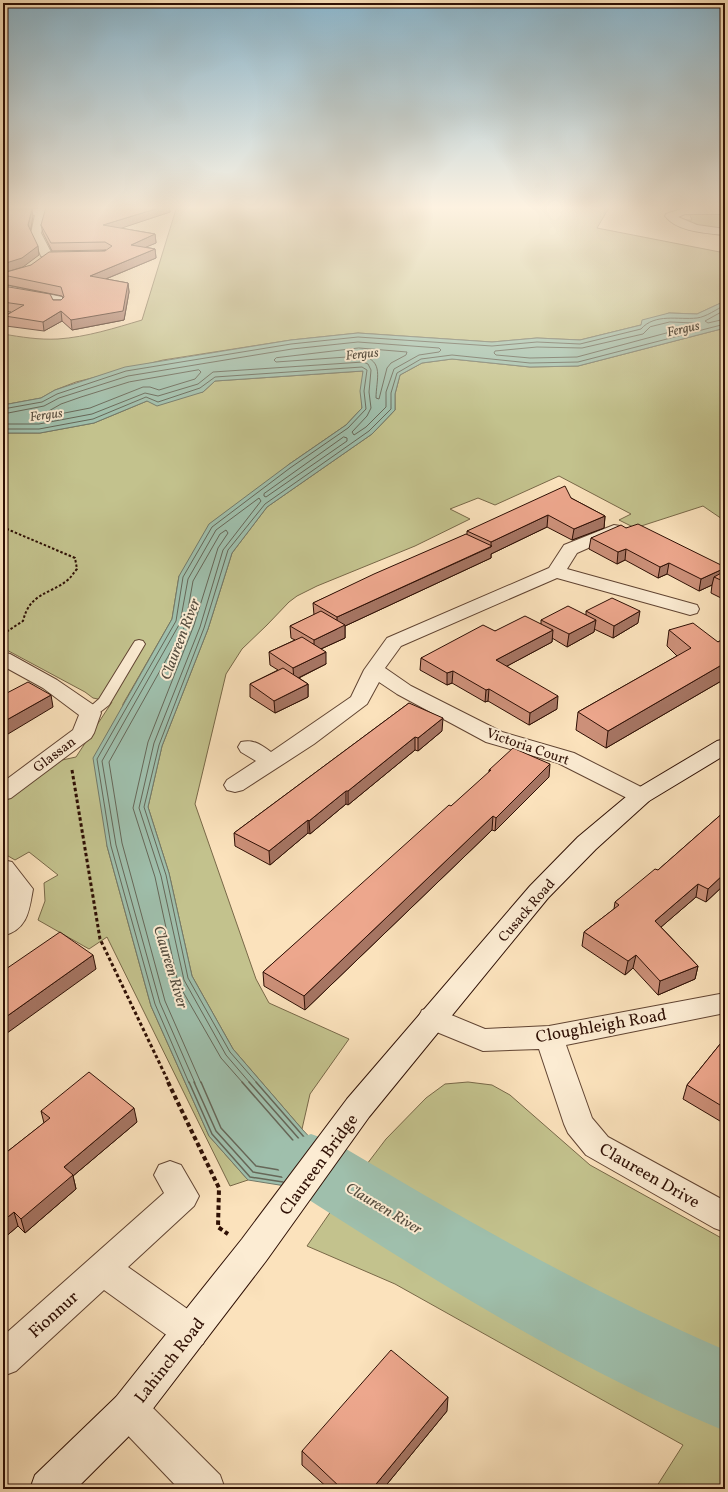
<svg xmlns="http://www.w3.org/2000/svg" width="728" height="1492" font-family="Vollkorn,serif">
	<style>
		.green { fill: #c3c28d; stroke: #786848 }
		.water { fill: #9fbfac; stroke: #727969 }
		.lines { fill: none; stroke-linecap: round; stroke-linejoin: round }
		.shore-far1 { stroke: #666758; stroke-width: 1 }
		.shore { stroke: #666758; stroke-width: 1.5 }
		.river { fill: #9fbfac; fill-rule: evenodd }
		.service-casing { stroke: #614432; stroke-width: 2 }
		.minor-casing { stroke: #614432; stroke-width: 2 }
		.secondary-casing { stroke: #2e0f04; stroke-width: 2 }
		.path-far3 { stroke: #2e0f04; stroke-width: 1.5; stroke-dasharray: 1.5 1; stroke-linecap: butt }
		.path-far2 { stroke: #2e0f04; stroke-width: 2; stroke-dasharray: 2.5 2; stroke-linecap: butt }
		.path-far1 { stroke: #2e0f04; stroke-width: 3; stroke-dasharray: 3.5 2.5; stroke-linecap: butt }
		.path { stroke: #2e0f04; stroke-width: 4; stroke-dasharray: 4.5 3; stroke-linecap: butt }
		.service { fill: #fcecd3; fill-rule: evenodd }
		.minor { fill: #fcecd3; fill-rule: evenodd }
		.secondary { fill: #fcecd3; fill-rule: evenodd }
		.wall { fill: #cc9079; stroke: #2e0f04 }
		.shaded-wall { fill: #a67563; stroke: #2e0f04 }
		.building { fill: #eda78d; stroke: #2e0f04 }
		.labels { text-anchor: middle; stroke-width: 4; stroke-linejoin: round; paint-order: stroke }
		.far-water-label { font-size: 13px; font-style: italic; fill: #564d3f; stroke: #fcecd3 }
		.street-label { font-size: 14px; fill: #2e0f04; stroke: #fcecd3 }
		.water-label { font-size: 15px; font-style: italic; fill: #564d3f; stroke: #fcecd3 }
		.near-street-label { font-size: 17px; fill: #2e0f04; stroke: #fcecd3 }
	</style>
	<rect width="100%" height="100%" fill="#fbe2bc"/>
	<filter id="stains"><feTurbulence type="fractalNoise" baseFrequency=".005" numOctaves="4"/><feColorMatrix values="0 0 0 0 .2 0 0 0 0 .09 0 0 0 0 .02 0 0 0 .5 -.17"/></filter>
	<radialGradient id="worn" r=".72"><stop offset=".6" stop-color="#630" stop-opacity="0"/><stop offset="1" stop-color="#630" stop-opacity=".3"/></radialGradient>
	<!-- green -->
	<g class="green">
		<path d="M177 206H610L597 228 725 253V301L697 314 669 313 641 325 580 340 537 338 492 342 358 333 291 340 163 360 76 382 55 390 41 398 3 405V334C21 337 39 340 58 339 87 337 115 328 142 320Z"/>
		<path d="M685 213H725V230L697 225 682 220H692L690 215 680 214Z"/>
		<path d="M725 328V521L703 506 635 528 619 520 631 514 559 476 495 505 478 498 450 509 470 519 415 546 317 586 297 596 289 602 267 625 242 649 226 674 195 804 256 979 269 1003 349 1039 310 1094 302 1129 233 1049 192 976 169 873 148 807 162 746 208 629 232 553 267 507 372 434 395 410V394L400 375 422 363 452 359 530 367 578 366Z"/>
		<path d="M363 371 362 408 346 425 288 465 179 576 172 619 123 704 107 846 151 1006 209 1136 248 1180 230 1186 107 937 89 949 38 920 45 901 44 883 58 875 29 852 15 860 3 853V803L62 760 76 757 112 702 93 698 85 692 3 648V433H40L94 423 147 401 203 392 215 381Z"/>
		<path d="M468 1082 492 1085 510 1095 590 1165 725 1240V1489H655L683 1445 395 1284 307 1246 329 1214 386 1139 426 1098 445 1084Z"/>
	</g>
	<!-- water -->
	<path class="water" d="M725 301V328L578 366 530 367 452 359 422 363 400 375 395 394V410L372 434 267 507 232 553 208 629 162 746 148 807 169 873 192 976 233 1049 302 1129 367 1199 248 1180 209 1136 151 1006 107 846 93 758 172 619 179 576 209 524 288 465 346 425 362 408 360 391 363 371 215 381 203 392 157 406 147 401 94 423 40 433H3V405L41 398 55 390 125 367 291 340 358 333 492 342 537 338 580 340 641 325 642 320 669 313 697 314Z"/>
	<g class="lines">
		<!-- shore-far1 -->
		<g class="shore-far1">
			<path d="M725 310 705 321 708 323 725 319"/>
			<path d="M670 322 694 323 696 325 577 357 530 358 496 355 494 353 495 351 537 347 582 348 643 334 650 327Z"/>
			<path d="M359 348 407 352 406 355 391 363 387 368 379 399 376 398C376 380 385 360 361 356L276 362 274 360 276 358Z"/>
			<path d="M199 370 201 372 195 379 159 390 150 387H143L90 408 39 418 36 416 37 414 47 412 61 404 81 397 129 382Z"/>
			<path d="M3 409 42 402 57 394 126 371 291 344 358 337 492 346 537 342 580 344 641 329C655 313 678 320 697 318 706 317 717 309 725 305"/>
			<path d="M3 414 44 406 59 398 128 376 292 349 358 342 439 348 441 350 439 352 419 355 394 369 386 392V407L366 427 354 435 352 432 367 416 371 408 369 392 371 370 368 364 363 362 213 372 198 384 158 396 145 393 92 414 39 424H3"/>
			<path d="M3 429H39L93 419 146 397 158 402 200 388 215 377 362 367 367 370 364 391 366 409 348 428 290 468 212 527 183 577 176 621 97 759 111 846 155 1004 189 1083"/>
			<path d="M344 437 347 438V441L266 497 264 496V494Z"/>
			<path d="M195 1083 160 1003 116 845 102 761 180 623 188 579 216 530 259 498 261 501 223 550 200 627 154 743 139 808 161 876 184 980 226 1055 250 1083"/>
			<path d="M201 1083 165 1001 122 843 109 762 185 626 193 581 220 534 226 530 228 533 218 548 194 625 148 742 133 808 155 877 178 983 221 1058 243 1083"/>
			<path d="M257 1083 230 1052 188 978 166 875 144 807 159 745 204 628 228 550 265 504 369 431 391 409V393L397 373 421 359 452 355 530 363 578 362 725 324"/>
		</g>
		<!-- shore -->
		<g class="shore">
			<path d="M189 1082 212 1134 250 1177 283 1182"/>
			<path d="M194 1082 216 1131 253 1172 287 1178"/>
			<path d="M201 1082 221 1128 256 1166 291 1172"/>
			<path d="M242 1082 305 1154"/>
			<path d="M249 1082 308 1149"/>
			<path d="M256 1082 311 1145"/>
			<path d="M320 1188 353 1192V1190L333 1169"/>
		</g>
		<!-- river -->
		<path class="river" d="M311 1134 336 1143C462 1218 590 1292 725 1350V1431C570 1367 427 1276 286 1185L276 1164 286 1143Z"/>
		<defs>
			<path id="service" d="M139 640 143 641 145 644 109 705 95 716H85L83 713 99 699 133 644 135 641Z"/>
			<g id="minor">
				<path d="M48 206H62L61 208 46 214 41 233 53 256 47 259 41 256 31 233 35 215H3V209H40Z"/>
				<path d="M684 208H725V214H685L678 217 697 225 725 229V235C706 233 677 232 665 216L666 214Z"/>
				<path d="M3 285 62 297 64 305 62 308H54L52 302 3 293Z"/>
				<path d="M614 525 620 526 623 530 620 534 577 553 567 569 697 605 699 609 697 613 690 615 683 613 557 578 401 646 385 668 411 686 502 732 574 753 649 791 653 796 649 801 641 803 633 801 558 763 486 742 397 694 379 682 367 704 314 744 243 790 235 792 227 790 224 785 227 780 256 761 241 752 238 747 241 742C254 739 261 745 271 752L351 697 364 670 387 638 549 568 564 545Z"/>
				<path d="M3 652 10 654 57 680 98 708 101 713 94 733 91 738 11 798 3 800V782L73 730 79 715 43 688 3 666Z"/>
				<path d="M3 860 12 862 33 889C29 911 28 929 3 936V912L7 890 3 885Z"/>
				<path d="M725 993V1013L566 1045 592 1118 608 1137 725 1201V1232L714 1228 586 1155 568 1133 564 1124 539 1049 483 1051 422 1026 418 1018 422 1010 432 1007 485 1029 549 1026Z"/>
				<path d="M170 1161 181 1165 199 1196 194 1206 128 1267 203 1320 208 1332 203 1344 191 1349 179 1344 104 1290 16 1371 3 1376V1336L164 1193 154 1175 159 1165Z"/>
				<path d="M129 1392 142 1397 220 1475 225 1489H179L116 1423 111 1410 116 1397Z"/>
			</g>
			<path id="secondary" d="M725 739V755L649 801 596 849 548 898 369 1117 266 1261 142 1423 76 1489H30L35 1475 116 1397 242 1239 347 1099 530 886 578 837 633 791 717 741Z"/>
		</defs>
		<!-- service casing -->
		<use href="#service" class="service-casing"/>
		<!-- minor casing -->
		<use href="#minor" class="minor-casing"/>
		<!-- secondary casing -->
		<use href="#secondary" class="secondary-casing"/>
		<!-- path-far3 -->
		<path class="path-far3" d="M3 527 9 530"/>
		<!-- path-far2 -->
		<path class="path-far2" d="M3 634 23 621C30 592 50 595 69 579 72 576 74 572 77 569L75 558 7 529"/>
		<!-- path-far1 -->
		<path class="path-far1" d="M72 770 100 939 169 1083"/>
		<!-- path -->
		<path class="path" d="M168 1082 219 1188 218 1227 228 1234"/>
		<!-- service -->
		<use href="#service" class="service"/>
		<!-- minor -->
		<use href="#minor" class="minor"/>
		<!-- secondary -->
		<use href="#secondary" class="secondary"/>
	</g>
	<!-- wall -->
	<g class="wall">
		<path d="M3 206H44L40 208H3Z"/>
		<path d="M50 206H169L170 212 120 228 155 234 156 243 145 247 155 249 156 258 106 279 128 283 129 292 124 320 72 330 62 321 44 331 6 326 5 316 11 312 3 311V286L53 300H61L63 298 62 296 3 284V273L106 250 52 251 43 233 41 225Z"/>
		<path d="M571 498 605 516 604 528 572 540 547 527 491 554V558L345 626V638L321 649 326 664 299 678 308 684V697L275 713 250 697V684L278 670 270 665 269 652 295 640 291 638 290 626 314 615 313 603 467 534V531Z"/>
		<path d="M626 528 725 567V600L711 593 712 585 699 591 667 574 658 578 625 560 617 564 589 549 591 538Z"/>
		<path d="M586 611 638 623 613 638 594 629V632L567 647 552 638V642L507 666 557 709 529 725 488 701 485 702 452 683 447 685 420 670 421 658 495 631 541 624V620L586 615Z"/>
		<path d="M669 630 718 642 725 638V681L723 680 606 748 576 730 578 712 677 656 667 646Z"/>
		<path d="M409 703 442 731 418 751 415 750 348 805 346 804 310 834 308 833 270 865 235 846 234 833Z"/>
		<path d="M489 770 549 777 495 831 492 830 305 1010 264 986 263 972 489 773Z"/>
		<path d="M725 811V884L706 902 696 897 661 927 698 966 695 979 658 995 633 968 625 975 582 946 584 932 614 909 615 902 658 870Z"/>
		<path d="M725 1038V1124L683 1099 687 1085Z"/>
		<path d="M41 1111 137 1122 73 1176 76 1189 25 1233 18 1226 3 1239V1155L44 1123Z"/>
		<path d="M447 1411 383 1489H329L302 1465V1451Z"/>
	</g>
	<!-- shaded-wall -->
	<g class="shaded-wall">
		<path d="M165 206H169L170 212 104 234 103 225Z"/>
		<path d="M32 209 33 216 30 234 28 225Z"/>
		<path d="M155 234 156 243 132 253 131 245Z"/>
		<path d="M38 246 39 255 23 267 3 273V264Z"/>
		<path d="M155 249 156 258 91 285 90 276Z"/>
		<path d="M128 283 129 292 124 320 72 330 71 320Z"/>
		<path d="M61 311 62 321 44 331 43 322Z"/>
		<path d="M548 515 547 527 491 554V558L345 626V638L314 652V640L337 629V617L491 547V542Z"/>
		<path d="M605 516 604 528 572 540 574 529Z"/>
		<path d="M626 549 625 560 617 564 618 552Z"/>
		<path d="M669 563 667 574 658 578 660 567Z"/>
		<path d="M725 568V574L714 577 712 585 699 591 701 579Z"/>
		<path d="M640 611 638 623 613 638 614 626Z"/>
		<path d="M596 620 594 632 567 647 569 634Z"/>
		<path d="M553 630 552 642 496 672V660Z"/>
		<path d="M326 652V664L294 680 293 668Z"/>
		<path d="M725 663V669L723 680 606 748 608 731Z"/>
		<path d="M453 671 452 683 447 685V673Z"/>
		<path d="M308 684V697L275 713 274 701Z"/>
		<path d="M489 689 488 701 485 702 486 690Z"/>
		<path d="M51 695 53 707 3 737V722Z"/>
		<path d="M558 696 557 709 529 725 530 713Z"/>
		<path d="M443 718 442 731 418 751V738Z"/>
		<path d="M415 737V750L348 805V791Z"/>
		<path d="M550 764 549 777 495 831 496 818Z"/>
		<path d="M346 791V804L310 834 309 821Z"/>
		<path d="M493 816 492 830 305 1010 304 996Z"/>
		<path d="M308 820V833L270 865 269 851Z"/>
		<path d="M725 873V884L706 902 708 889Z"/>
		<path d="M698 884 696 897 653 934 655 921Z"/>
		<path d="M93 955 96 969 3 1036V1019Z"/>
		<path d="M636 955 633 968 625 975 628 961Z"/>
		<path d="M698 966 695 979 658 995 660 981Z"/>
		<path d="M134 1108 137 1122 73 1176 76 1189 25 1233 21 1219 64 1167Z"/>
		<path d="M14 1212 18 1226 3 1239V1221Z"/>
		<path d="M448 1397 447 1411 383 1489H372Z"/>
	</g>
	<!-- building -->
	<g class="building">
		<path d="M50 206H165L103 225 155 234 131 245 155 249 90 276 128 283 123 311 71 320 61 311 43 322 5 316 24 305 3 302V286L50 294 53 300H61L64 297 61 287 3 275V273L31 265 49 252 105 251 112 246 105 242 51 243 41 225 46 207Z"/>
		<path d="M3 209H32L28 225 38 246 22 258 3 264Z"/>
		<path d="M565 486 571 498 605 516 574 529 548 515 491 542 467 531Z"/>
		<path d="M638 524 725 567V568L701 579 669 563 660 567 626 549 618 552 591 538 621 525 626 528Z"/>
		<path d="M466 534 492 546 337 617 313 603 374 574Z"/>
		<path d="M725 571V582L714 577Z"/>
		<path d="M612 598 640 611 614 626 586 611Z"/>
		<path d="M568 606 596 620 569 634 541 620Z"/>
		<path d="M321 611 345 625 314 640 290 626Z"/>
		<path d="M525 616 553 630 496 660 558 696 530 713 489 689 486 690 453 671 447 673 421 658 483 625 495 631Z"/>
		<path d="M693 623 718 642 725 638V663L608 731 578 712 691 648 669 630Z"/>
		<path d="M302 637 326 652 293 668 269 652Z"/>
		<path d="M283 668 308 684 274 701 250 684Z"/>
		<path d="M28 682 51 695 3 722V693L5 694Z"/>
		<path d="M409 703 443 718 418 738 415 737 348 791H346L309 821 308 820 269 851 234 833Z"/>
		<path d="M513 748 550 764 496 818 493 816 304 996 263 972 449 805 451 806 491 770H489Z"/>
		<path d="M725 811V873L708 889 698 884 655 921 698 966 660 981 636 955 628 961 584 932 619 905 615 902 655 869 658 870Z"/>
		<path d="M60 932 93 955 3 1019V971Z"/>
		<path d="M725 1038V1108L687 1085Z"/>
		<path d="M89 1072 134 1108 64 1167 73 1175 21 1219 14 1212 3 1221V1155L50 1118 41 1111Z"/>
		<path d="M391 1350 448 1397 372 1489H342L302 1451Z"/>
	</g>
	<!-- sky -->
	<linearGradient id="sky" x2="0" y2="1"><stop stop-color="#8bb8d0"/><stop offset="0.5" stop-color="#fdf2e1"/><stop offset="1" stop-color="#fdf2e1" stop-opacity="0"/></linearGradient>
	<rect width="728" height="415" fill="url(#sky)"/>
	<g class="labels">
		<!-- far-water labels -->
		<g class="far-water-label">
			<text transform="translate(683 328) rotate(-13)" y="5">Fergus</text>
			<text transform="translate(362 353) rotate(-6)" y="5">Fergus</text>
			<text transform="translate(46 414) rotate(-7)" y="5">Fergus</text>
		</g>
		<!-- street labels -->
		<g class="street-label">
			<text transform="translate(528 746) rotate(19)" y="5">Victoria Court</text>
			<text transform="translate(54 754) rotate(-37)" y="5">Glassan</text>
			<text transform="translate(526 910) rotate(-49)" y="5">Cusack Road</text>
		</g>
		<!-- water labels -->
		<g class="water-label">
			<text transform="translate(180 639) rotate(-69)" y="5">Claureen River</text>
			<text transform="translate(171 967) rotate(73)" y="5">Claureen River</text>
			<text transform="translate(384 1208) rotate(31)" y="5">Claureen River</text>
		</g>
		<!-- near-street labels -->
		<g class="near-street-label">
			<text transform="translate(601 1025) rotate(-10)" y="6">Cloughleigh Road</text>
			<text transform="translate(318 1164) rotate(-54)" y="6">Claureen Bridge</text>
			<text transform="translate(650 1175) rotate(30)" y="6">Claureen Drive</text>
			<text transform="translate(53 1314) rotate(-42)" y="6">Fionnur</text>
			<text transform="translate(169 1360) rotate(-52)" y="6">Lahinch Road</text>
		</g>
	</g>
	<!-- margin -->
	<rect width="728" height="1492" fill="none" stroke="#fbe2bc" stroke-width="16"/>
	<rect x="4" y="4" width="720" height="1484" fill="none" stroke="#2e0f04" stroke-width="2"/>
	<rect x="8" y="8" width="712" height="1476" fill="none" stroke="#2e0f04"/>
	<rect width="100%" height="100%" filter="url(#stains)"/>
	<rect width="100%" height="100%" fill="url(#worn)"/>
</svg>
